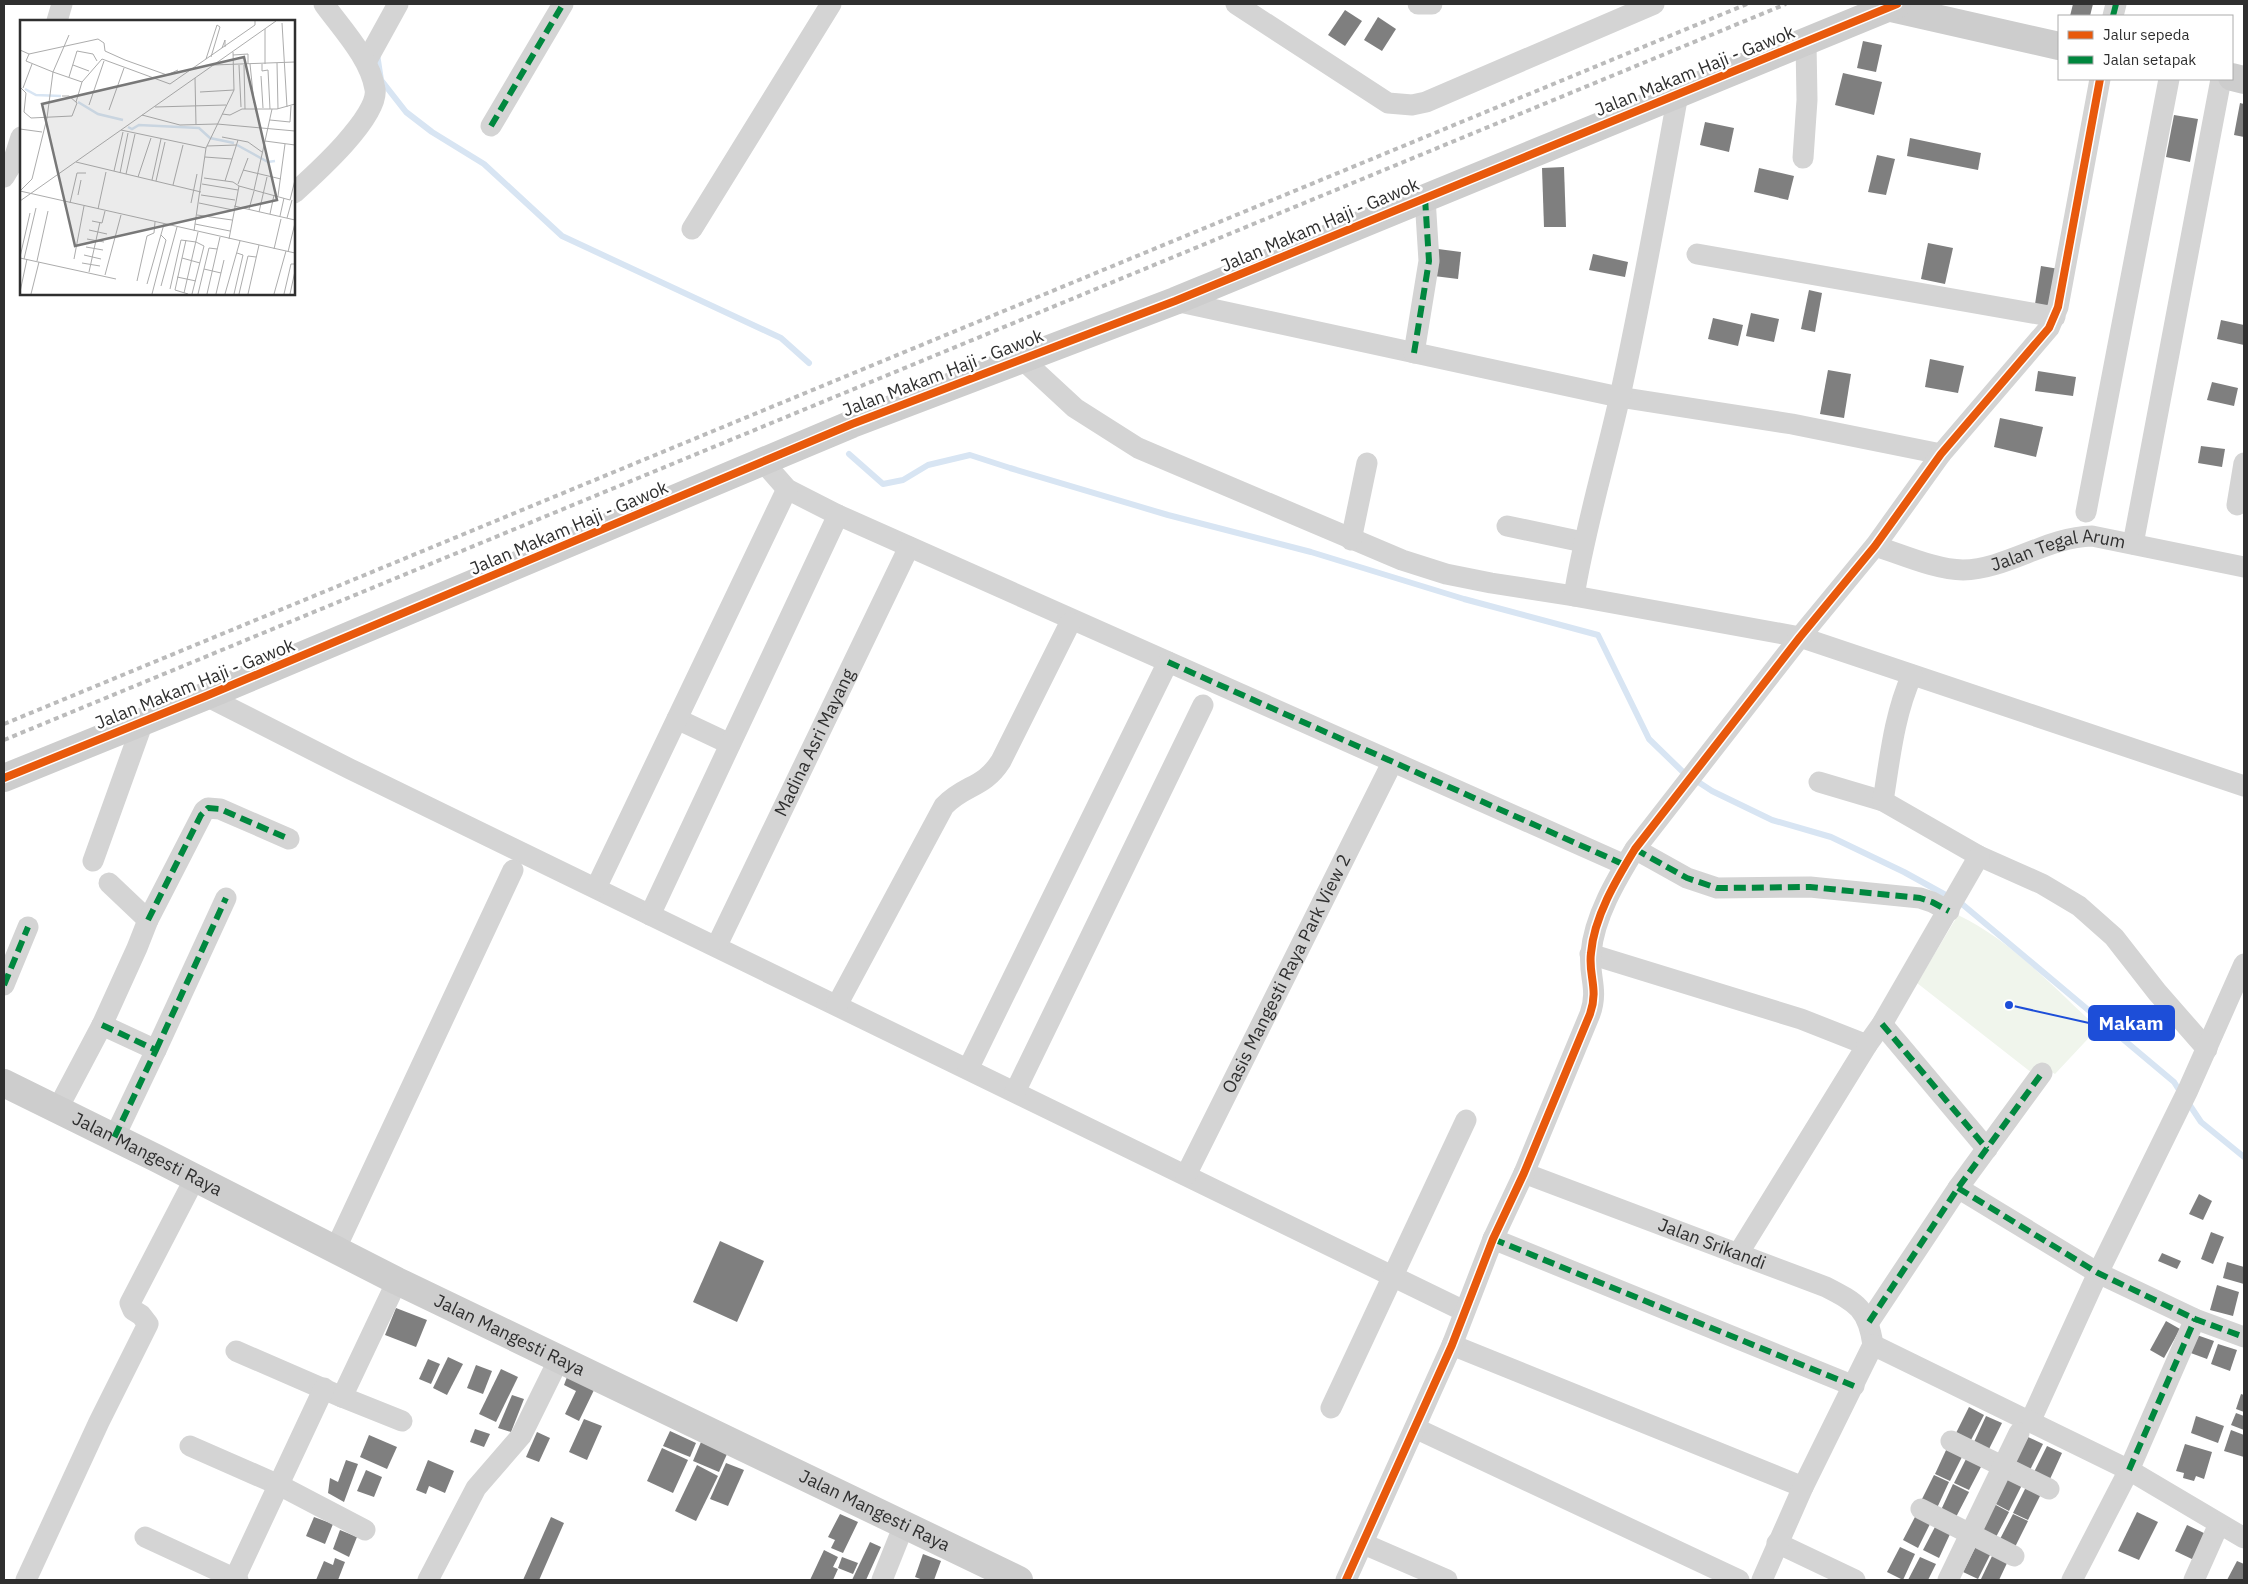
<svg xmlns="http://www.w3.org/2000/svg" width="2248" height="1584" font-family="'IBM Plex Sans',sans-serif">
	<style>
		.green { fill: #f0f5ec }
		.lines { fill: none; stroke-linecap: round; stroke-linejoin: round }
		.stream { stroke: #d8e5f3; stroke-width: 6 }
		.building { fill: #7f7f7f }
		.street { stroke: #d4d4d4; stroke-width: 21 }
		.secondary { stroke: #cdcdcd; stroke-width: 28 }
		.rail { stroke: #bbb; stroke-width: 4; stroke-dasharray: 5 4; stroke-linecap: butt }
		.quiet { stroke: #00873e; stroke-width: 6; stroke-dasharray: 12 6; stroke-linecap: butt }
		.cycleway-casing { stroke: #fff; stroke-width: 11 }
		.cycleway { stroke: #e8590c; stroke-width: 8 }
		.labels { text-anchor: middle; stroke-width: 5; stroke-linejoin: round; paint-order: stroke }
		.street-label { font-size: 18px; fill: #2f2f2f; stroke: #fff }
		.inset-river { fill: none; stroke: #d8e5f3; stroke-width: 2.5 }
		.inset-road { fill: none; stroke: #acacac; stroke-width: 1 }
		.view { fill: #787878; fill-opacity: 0.15; stroke: #787878; stroke-width: 2.5 }
		.inset-edge { fill: none; stroke: #2f2f2f; stroke-width: 2.5 }
		.leader { fill: none; stroke: #1d4ed8; stroke-width: 2 }
		.callout-dot { fill: #1d4ed8; stroke: #fff; stroke-width: 2 }
		.callout { fill: #1d4ed8; stroke: #1d4ed8; stroke-width: 2 }
		.callout-label { font-size: 19px; text-anchor: middle; font-weight: bold; fill: #fff }
	</style>
	<rect width="100%" height="100%" fill="#fff"/>
	<!-- green -->
	<path class="green" d="M1958 915C2012 941 2054 988 2098 1028L2055 1074 2040 1065 2032 1073 1917 983Z"/>
	<g class="lines">
		<!-- stream -->
		<g class="stream">
			<path d="M377 54 381 80 406 112 432 132 484 164 562 236 781 338 809 363"/>
			<path d="M849 454 883 484 903 480 928 465 970 455 1010 468 1168 515 1311 552 1464 599 1598 635 1649 739 1683 772 1712 791 1772 820 1831 837 1904 872 1962 904 2174 1082 2181 1093"/>
			<path d="M2187 1101 2201 1122 2244 1157"/>
		</g>
	</g>
	<!-- building -->
	<g class="building">
		<path d="M2073 4H2093L2090 16H2070Z"/>
		<path d="M1345 10 1362 21 1345 46 1328 35Z"/>
		<path d="M1378 17 1396 29 1382 51 1364 40Z"/>
		<path d="M1863 41 1882 45 1876 72 1857 68Z"/>
		<path d="M1843 73 1882 82 1874 115 1835 105Z"/>
		<path d="M2240 103 2244 104V137L2234 135Z"/>
		<path d="M2174 115 2198 119 2190 162 2166 157Z"/>
		<path d="M1705 122 1734 128 1729 152 1700 145Z"/>
		<path d="M1910 138 1981 153 1978 170 1907 156Z"/>
		<path d="M1877 155 1895 159 1886 195 1868 192Z"/>
		<path d="M1564 167 1566 227H1544L1542 168Z"/>
		<path d="M1759 168 1794 176 1788 200 1754 192Z"/>
		<path d="M1928 243 1953 248 1945 284 1921 279Z"/>
		<path d="M1438 249 1461 252 1458 279 1434 276Z"/>
		<path d="M1593 254 1628 262 1625 277 1589 270Z"/>
		<path d="M2041 266 2059 269 2052 307 2035 304Z"/>
		<path d="M1809 290 1822 293 1815 332 1801 329Z"/>
		<path d="M1751 313 1779 319 1774 342 1746 336Z"/>
		<path d="M1713 318 1743 325 1738 346 1708 339Z"/>
		<path d="M2221 320 2244 325V345L2217 339Z"/>
		<path d="M1930 359 1964 366 1958 393 1925 387Z"/>
		<path d="M1828 370 1851 374 1844 418 1820 414Z"/>
		<path d="M2038 371 2076 377 2073 396 2035 391Z"/>
		<path d="M2212 382 2238 388 2234 406 2207 400Z"/>
		<path d="M2000 418 2043 427 2036 457 1994 447Z"/>
		<path d="M2201 446 2225 449 2222 467 2198 463Z"/>
		<path d="M2199 1194 2212 1201 2203 1220 2189 1214Z"/>
		<path d="M2211 1232 2224 1237 2213 1264 2201 1259Z"/>
		<path d="M720 1241 764 1261 737 1322 693 1302Z"/>
		<path d="M2162 1253 2181 1261 2177 1269 2158 1261Z"/>
		<path d="M2227 1262 2244 1267V1284L2223 1278Z"/>
		<path d="M2217 1285 2239 1292 2233 1316 2210 1310Z"/>
		<path d="M396 1308 427 1320 416 1347 385 1335Z"/>
		<path d="M2166 1321 2180 1329 2164 1358 2150 1350Z"/>
		<path d="M2194 1334 2214 1341 2207 1359 2188 1352Z"/>
		<path d="M2218 1344 2237 1350 2230 1371 2211 1364Z"/>
		<path d="M448 1357 463 1364 447 1395 433 1388Z"/>
		<path d="M428 1359 440 1364 431 1384 419 1379Z"/>
		<path d="M476 1365 492 1371 483 1394 467 1388Z"/>
		<path d="M501 1369 518 1377 496 1422 479 1414Z"/>
		<path d="M567 1377 594 1390 579 1421 565 1414 576 1391 564 1385Z"/>
		<path d="M2241 1394 2244 1395V1412L2236 1409Z"/>
		<path d="M512 1395 524 1399 511 1432 498 1428Z"/>
		<path d="M1969 1407 1984 1415 1971 1440 1956 1433Z"/>
		<path d="M2236 1413 2244 1416V1430L2231 1425Z"/>
		<path d="M1986 1416 2002 1423 1989 1449 1974 1442Z"/>
		<path d="M2196 1416 2224 1426 2218 1443 2191 1433Z"/>
		<path d="M584 1419 602 1426 587 1460 569 1452Z"/>
		<path d="M475 1429 490 1434 484 1447 470 1442Z"/>
		<path d="M2231 1430 2244 1435V1457L2224 1451Z"/>
		<path d="M670 1431 696 1443 690 1457 663 1446Z"/>
		<path d="M537 1432 550 1438 539 1462 526 1457Z"/>
		<path d="M369 1435 397 1447 387 1469 360 1457Z"/>
		<path d="M2028 1437 2043 1444 2030 1470 2015 1462Z"/>
		<path d="M701 1442 727 1454 719 1472 693 1461Z"/>
		<path d="M2185 1444 2212 1452 2204 1479 2196 1476 2194 1481 2183 1478 2184 1473 2176 1471Z"/>
		<path d="M2047 1446 2062 1453 2050 1479 2034 1472Z"/>
		<path d="M662 1448 688 1460 673 1493 647 1481Z"/>
		<path d="M1947 1448 1963 1455 1950 1481 1935 1474Z"/>
		<path d="M1967 1457 1982 1465 1969 1490 1954 1483Z"/>
		<path d="M346 1460 358 1464 344 1502 328 1493 330 1478 338 1482Z"/>
		<path d="M428 1460 454 1471 445 1493 429 1486 426 1494 416 1490Z"/>
		<path d="M726 1463 744 1470 728 1506 710 1499Z"/>
		<path d="M697 1465 718 1476 696 1521 675 1511Z"/>
		<path d="M366 1470 382 1477 374 1497 357 1491Z"/>
		<path d="M1934 1475 1949 1482 1937 1508 1921 1501Z"/>
		<path d="M2007 1478 2022 1485 2009 1511 1994 1503Z"/>
		<path d="M1953 1484 1969 1492 1956 1517 1941 1510Z"/>
		<path d="M2026 1487 2041 1494 2028 1520 2013 1513Z"/>
		<path d="M1994 1504 2009 1512 1996 1537 1981 1530Z"/>
		<path d="M2137 1512 2158 1522 2139 1560 2118 1551Z"/>
		<path d="M840 1514 858 1522 843 1553 831 1548 835 1540 828 1537Z"/>
		<path d="M2013 1514 2028 1521 2015 1547 2000 1539Z"/>
		<path d="M1916 1515 1931 1522 1918 1548 1903 1540Z"/>
		<path d="M314 1517 333 1524 325 1544 306 1536Z"/>
		<path d="M551 1517 564 1523 540 1578 539 1580H523Z"/>
		<path d="M1936 1525 1951 1532 1939 1558 1923 1550Z"/>
		<path d="M2187 1525 2206 1534 2194 1560 2175 1551Z"/>
		<path d="M340 1530 357 1537 349 1557 333 1549Z"/>
		<path d="M870 1542 881 1547 866 1580H852Z"/>
		<path d="M1976 1546 1991 1553 1978 1579 1963 1572Z"/>
		<path d="M1900 1547 1915 1554 1903 1580 1887 1572Z"/>
		<path d="M824 1550 838 1557 833 1567 838 1569 833 1580H810Z"/>
		<path d="M923 1554 941 1561 934 1580H923L915 1577Z"/>
		<path d="M1993 1554 2008 1561 1999 1580H1982L1981 1579Z"/>
		<path d="M842 1557 858 1563 853 1574 838 1568Z"/>
		<path d="M1920 1557 1936 1564 1928 1580H1908Z"/>
		<path d="M335 1558 345 1562 338 1580H316L324 1561 333 1565Z"/>
		<path d="M2237 1561 2244 1564V1580H2227Z"/>
	</g>
	<g class="lines">
		<!-- street -->
		<g class="street">
			<path d="M1236 4 1388 103 1412 105 1426 102 1654 4"/>
			<path d="M1418 4H1432"/>
			<path d="M2113 16 2116 4"/>
			<path d="M57 21 62 4"/>
			<path d="M366 62 398 4"/>
			<path d="M491 126 563 4"/>
			<path d="M1803 158 1807 100 1806 43"/>
			<path d="M4 177 13 162 21 137"/>
			<path d="M294 193C314 175 380 116 375 89 370 58 342 29 324 4"/>
			<path d="M692 229 831 4"/>
			<path d="M1697 254 2055 317"/>
			<path d="M1175 301 1619 397 1792 424 1941 454"/>
			<path d="M1414 353 1429 261 1425 198"/>
			<path d="M1022 359 1075 408 1138 448 1402 560 1446 574 1491 583 1574 596 1800 637 2244 786"/>
			<path d="M764 463 787 489 838 515 1625 865"/>
			<path d="M2237 505 2244 463"/>
			<path d="M2086 512 2169 79"/>
			<path d="M1507 526 1583 542"/>
			<path d="M1351 540 1367 463"/>
			<path d="M2133 544 2221 79"/>
			<path id="s1" d="M1875 546C1901 554 1936 570 1963 570 2007 569 2047 537 2092 536L2244 567"/>
			<path d="M1574 596C1585 528 1605 463 1620 396 1642 296 1660 195 1678 94"/>
			<path d="M206 696 350 769 1464 1311"/>
			<path d="M677 719 730 744"/>
			<path d="M1819 782 1883 801 1979 856 2042 884 2079 906 2114 937 2157 992 2207 1049"/>
			<path d="M1883 801C1890 758 1894 715 1912 675"/>
			<path d="M1635 849 1687 878 1717 888 1810 887 1920 898 1932 902 1949 911"/>
			<path d="M93 861 143 722"/>
			<path d="M109 883 148 920"/>
			<path d="M596 888 787 489"/>
			<path d="M650 915 838 515"/>
			<path id="s2" d="M720 939 909 547"/>
			<path d="M1590 954 1801 1019 1867 1045 1738 1254"/>
			<path d="M4 985 28 927"/>
			<path d="M837 1005 944 806C965 784 983 789 1001 761L1070 623"/>
			<path d="M1882 1024 1987 1149"/>
			<path d="M102 1025 156 1050 114 1138"/>
			<path d="M1867 1045 1882 1024 1979 856"/>
			<path d="M156 1050 226 898"/>
			<path d="M968 1069 1168 662"/>
			<path d="M1015 1092 1203 705"/>
			<path d="M57 1110 102 1025 137 948 148 920 204 811 208 808 220 809 289 839"/>
			<path id="s3" d="M1524 1173 1826 1287C1857 1303 1868 1309 1873 1345"/>
			<path id="s4" d="M1186 1175 1388 771"/>
			<path d="M1958 1188 2098 1273 2195 1319 2244 1337"/>
			<path d="M1493 1239 1854 1386"/>
			<path d="M335 1250 513 870"/>
			<path d="M1869 1322 1958 1188 2042 1073"/>
			<path d="M1452 1345 1803 1487"/>
			<path d="M236 1351 342 1397 397 1281"/>
			<path d="M342 1397 402 1421"/>
			<path d="M1331 1408 1466 1120"/>
			<path d="M2030 1422 2098 1273 2188 1090 2244 964"/>
			<path d="M1415 1428 1739 1580"/>
			<path d="M1951 1441 2049 1489"/>
			<path d="M190 1446 279 1485 365 1530"/>
			<path d="M1921 1509 2014 1556"/>
			<path d="M145 1537 238 1580"/>
			<path d="M1777 1543 1855 1580"/>
			<path d="M1364 1544 1447 1580"/>
			<path d="M26 1580 99 1422 148 1324 141 1315 133 1310 130 1303 195 1178"/>
			<path d="M234 1580 324 1388"/>
			<path d="M428 1580 476 1488 521 1436 559 1359"/>
			<path d="M882 1580 904 1525"/>
			<path d="M1346 1580 1452 1345 1493 1239 1524 1173 1590 1014C1599 989 1588 975 1591 953 1594 917 1616 880 1635 849L1800 637 1875 546 1941 454 2049 328 2058 307 2100 79"/>
			<path d="M1762 1580 1803 1487 1873 1345 2129 1470 2244 1538"/>
			<path d="M1948 1580 2019 1433"/>
			<path d="M2072 1580 2129 1470 2195 1319"/>
			<path d="M2194 1580 2219 1524"/>
		</g>
		<!-- secondary -->
		<g class="secondary">
			<path d="M1887 7 2059 46"/>
			<path d="M2232 77 2244 80"/>
			<path d="M4 778 206 696 852 424 1175 301 1897 4"/>
			<path id="s5" d="M4 1083 156 1158 397 1281 1019 1580"/>
		</g>
		<!-- rail -->
		<g class="rail">
			<path d="M4 724 1747 4"/>
			<path d="M4 740 1786 4"/>
		</g>
		<!-- quiet -->
		<g class="quiet">
			<path d="M2113 16 2116 4"/>
			<path d="M491 126 563 4"/>
			<path d="M1414 353 1429 261 1425 198"/>
			<path d="M1168 662 1625 865"/>
			<path d="M1635 849 1687 878 1717 888 1810 887 1920 898 1932 902 1949 911"/>
			<path d="M148 920 201 815 208 808 220 809 289 839"/>
			<path d="M4 985 28 927"/>
			<path d="M1882 1024 1987 1149"/>
			<path d="M102 1025 156 1050 114 1138"/>
			<path d="M156 1050 226 898"/>
			<path d="M1958 1188 2098 1273 2195 1319 2244 1337"/>
			<path d="M1493 1239 1854 1386"/>
			<path d="M1869 1322 1958 1188 2042 1073"/>
			<path d="M2129 1470 2195 1319"/>
		</g>
		<defs>
			<g id="cycleway">
				<path d="M4 778 206 696 852 424 1175 301 1897 4"/>
				<path d="M1346 1580 1452 1345 1493 1239 1524 1173 1590 1014C1599 989 1588 975 1591 953 1594 917 1616 880 1635 849L1800 637 1875 546 1941 454 2049 328 2058 307 2100 79"/>
			</g>
		</defs>
		<!-- cycleway casing -->
		<use href="#cycleway" class="cycleway-casing"/>
		<!-- cycleway -->
		<use href="#cycleway" class="cycleway"/>
	</g>
	<g class="labels">
		<!-- street labels -->
		<g class="street-label">
			<text transform="translate(1695 71) rotate(-22)" y="6">Jalan Makam Haji - Gawok</text>
			<text transform="translate(1320 225) rotate(-23)" y="6">Jalan Makam Haji - Gawok</text>
			<text transform="translate(943 373) rotate(-21)" y="6">Jalan Makam Haji - Gawok</text>
			<text transform="translate(569 528) rotate(-23)" y="6">Jalan Makam Haji - Gawok</text>
			<text dy="6" stroke="none"><textPath href="#s1" startOffset="190">Jalan Tegal Arum</textPath></text>
			<text transform="translate(195 684) rotate(-22)" y="6">Jalan Makam Haji - Gawok</text>
			<text dy="6" stroke="none"><textPath href="#s2" startOffset="218">Madina Asri Mayang</textPath></text>
			<text dy="6" stroke="none"><textPath href="#s4" startOffset="225">Oasis Mangesti Raya Park View 2</textPath></text>
			<text dy="6" stroke="none"><textPath href="#s5" startOffset="160">Jalan Mangesti Raya</textPath></text>
			<text dy="6" stroke="none"><textPath href="#s3" startOffset="201">Jalan Srikandi</textPath></text>
			<text dy="6" stroke="none"><textPath href="#s5" startOffset="565">Jalan Mangesti Raya</textPath></text>
			<text dy="6" stroke="none"><textPath href="#s5" startOffset="970">Jalan Mangesti Raya</textPath></text>
		</g>
	</g>
	<!-- overview -->
	<g transform="translate(20 20)">
		<rect width="275" height="275" fill="#fff"/>
		<path class="inset-river" d="M5 69 16 75 41 76M58 82 78 94 103 100M108 107 112 109 119 105 179 108 190 118 214 123M217 125 248 142 255 141"/>
		<path class="inset-road" d="M262 3 267 87M49 15 33 52 62 62 82 39 150 64 235 5V1M202 28 205 20V27M0 30 9 34 78 19 84 23 85 31 105 40 147 55 158 50M213 35 228 34V44M186 39 197 5 200 7 191 37M257 43 258 89M230 44 234 83M242 44V51L248 50 250 89M245 44V9M53 45 69 51M193 45 275 42M219 45 221 87M224 45 225 89M241 56 243 88M49 57 57 31 73 34 77 41M175 58 176 105M0 67 6 73 4 92 11 98 52 96 57 83 49 76H42M3 68 12 44M180 72 214 70M56 82 62 62M69 85 84 41M135 87 206 85M89 90 104 48M202 94 210 95 222 89H257L275 84M122 95 160 105 197 104 275 111M250 100 270 102 271 86M0 109 22 112M101 110 186 128M202 117 228 122 242 132M245 121 252 89M187 126 216 125M185 137 212 139 205 161M212 139 218 120M56 142 181 172M223 150 261 159M94 151 103 112M100 153 108 113M106 154 115 114M118 157 131 118M184 158 213 162 219 166M132 160 141 119M136 161 145 122M182 164 218 170M218 164 228 138M153 165 163 125M234 170 245 121 275 125M0 171 275 233M0 171 12 159 27 98 33 52 6 41 9 34M58 175 61 160M181 175 215 180M258 176 265 124M0 181 256 1M50 183 57 153H66M171 183 177 154M179 183 213 190M214 186 275 200M78 189 86 152M229 189 234 171M239 192 247 157M250 194 254 175M177 195 212 200M260 196 264 178M267 198 272 180M72 201 82 203 85 191M175 204 210 211M69 210 87 214M174 211 186 128 214 70 213 32M67 219 84 222M209 219 219 166 270 180 275 160M166 220 155 270 168 274M66 227 83 230M254 229 261 199M268 232 275 203M64 235 81 239M0 237 10 193M0 238 96 259M162 238 180 243M4 239 16 188M54 239 64 186M17 241 28 191M62 243 80 246M184 249 201 253M69 252 80 202M85 255 101 195M157 257 176 261M117 261 127 216 134 213 135 202M127 264 144 204M141 266 157 207M150 269 161 220 176 222 184 226 172 274M0 272 7 239M164 273 178 212M11 274 19 242M132 274 146 220 141 215M178 274 189 228 197 229M187 274 200 217M196 274 204 240M205 274 220 221M214 274 223 235 217 233M219 274 228 236 236 237M228 274 239 225M254 274 266 231M264 274 271 244H275M270 274 275 251"/>
		<path class="view" d="M224 37 257 180 55 226 22 84Z"/>
		<rect width="275" height="275" class="inset-edge"/>
	</g>
	<!-- callouts -->
	<path class="leader" d="M2009 1005L2089 1023"/>
	<circle class="callout-dot" cx="2009" cy="1005" r="5"/>
	<rect class="callout" x="2089" y="1006" width="85" height="34" rx="5"/>
	<g class="callout-label">
		<text x="2131" y="1030">Makam</text>
	</g>
	<!-- border -->
	<rect width="2248" height="1584" fill="none" stroke="#2f2f2f" stroke-width="10"/>
	<!-- legend -->
	<rect x="2058" y="15" width="175" height="65" fill="#ffffff" stroke="#acacac"/>
	<rect x="2068" y="31" width="25" height="8" fill="#e8590c" stroke="#acacac"/>
	<text x="2103" y="40" font-size="15" fill="#2f2f2f">Jalur sepeda</text>
	<rect x="2068" y="56" width="25" height="8" fill="#00873e" stroke="#acacac"/>
	<text x="2103" y="65" font-size="15" fill="#2f2f2f">Jalan setapak</text>
</svg>
